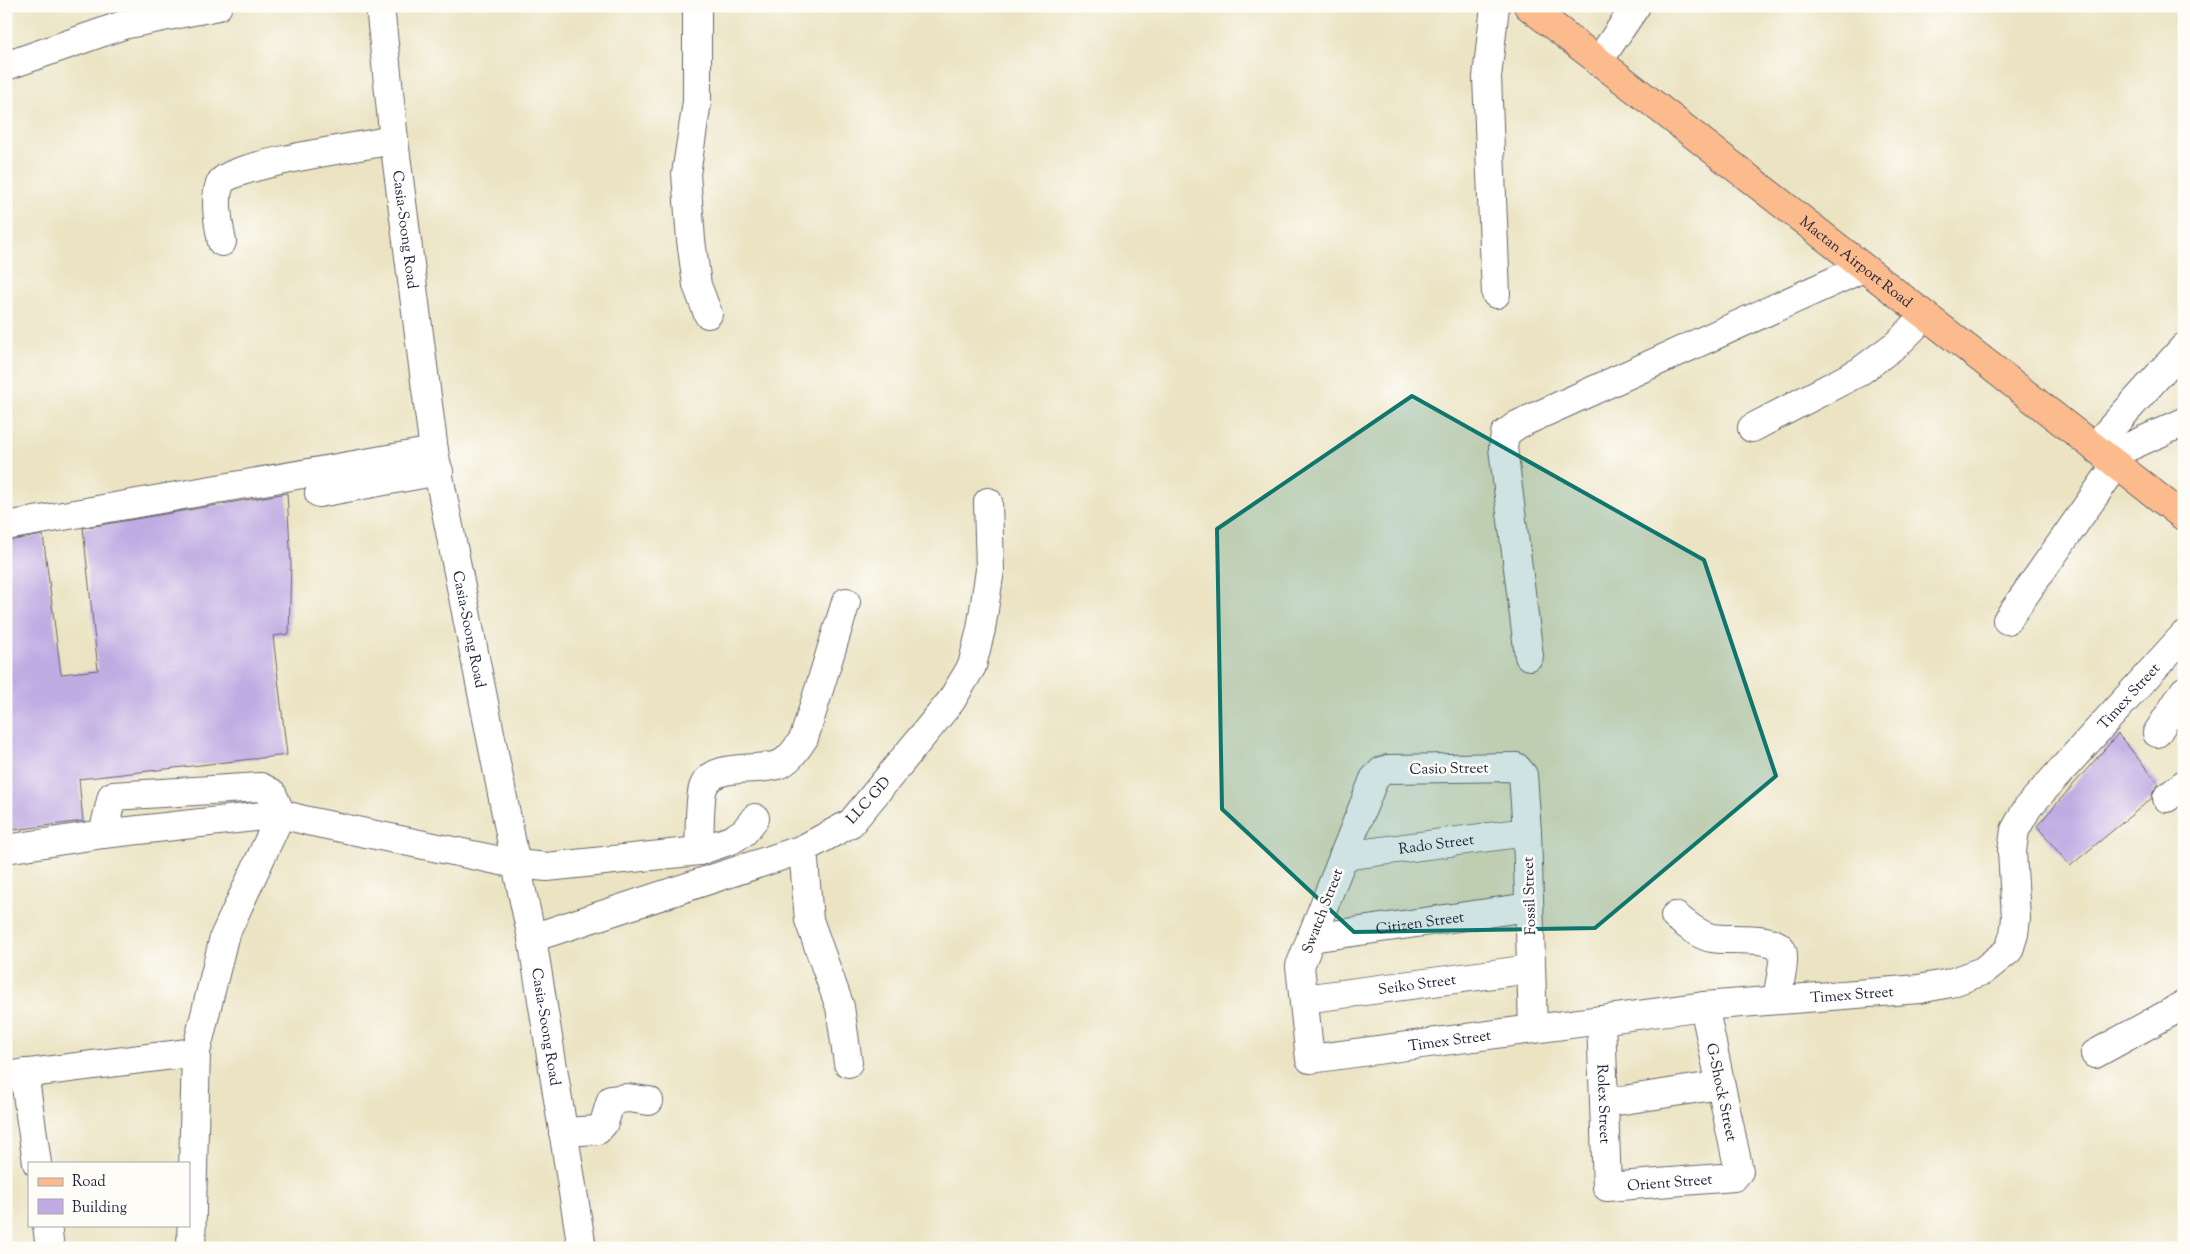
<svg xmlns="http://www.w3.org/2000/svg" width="2190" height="1254" font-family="'Sorts Mill Goudy',serif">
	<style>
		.building { fill: #c0ace3 }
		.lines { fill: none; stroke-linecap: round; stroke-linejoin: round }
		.minor-casing { stroke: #68666a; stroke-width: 30 }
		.major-casing { stroke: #68666a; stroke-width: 30 }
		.minor { stroke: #fff; stroke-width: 28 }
		.major { stroke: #fbbb8d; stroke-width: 28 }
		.marked { fill: #0f766e; fill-opacity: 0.2; stroke: #0f766e; stroke-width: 4; stroke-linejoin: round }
		.labels { text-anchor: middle; stroke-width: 5; stroke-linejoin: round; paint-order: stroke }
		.street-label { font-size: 15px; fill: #22223b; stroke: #fdfcf7 }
	</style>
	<rect width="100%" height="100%" fill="#fdfcf7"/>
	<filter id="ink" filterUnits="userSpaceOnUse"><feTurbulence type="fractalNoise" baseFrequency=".02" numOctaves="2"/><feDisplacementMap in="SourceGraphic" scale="10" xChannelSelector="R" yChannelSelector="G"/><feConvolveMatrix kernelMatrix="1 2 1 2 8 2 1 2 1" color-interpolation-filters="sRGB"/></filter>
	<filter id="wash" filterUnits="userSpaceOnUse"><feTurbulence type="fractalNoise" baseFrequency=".0096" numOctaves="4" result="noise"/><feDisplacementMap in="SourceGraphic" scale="20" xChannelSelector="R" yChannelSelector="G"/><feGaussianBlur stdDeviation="1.12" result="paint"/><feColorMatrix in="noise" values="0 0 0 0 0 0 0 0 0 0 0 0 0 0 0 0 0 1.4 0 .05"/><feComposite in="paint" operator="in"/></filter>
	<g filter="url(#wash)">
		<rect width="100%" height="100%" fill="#ebe3c2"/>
		<g id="blocks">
			<!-- building -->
			<g class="building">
				<path d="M287 493 291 565 289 634 273 636 287 755 79 779 83 821 6 831V541L43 535 61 674 98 670 83 528Z"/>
				<path d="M2118 734 2159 784 2153 792 2152 798 2070 866 2037 826Z"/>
			</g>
		</g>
	</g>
	<g filter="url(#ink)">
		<use href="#blocks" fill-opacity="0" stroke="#68666a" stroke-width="1"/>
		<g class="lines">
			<defs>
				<g id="minor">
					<path id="s1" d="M380 6 394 140 434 451 516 864 532 938 582 1248"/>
					<path d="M697 6V102L686 174 691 240 697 285 708 314"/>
					<path d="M1495 6 1487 77 1496 294"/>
					<path d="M1598 62 1636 6"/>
					<path d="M6 66 123 25 218 6"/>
					<path d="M222 242C219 227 213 196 221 182 230 165 368 145 394 140"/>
					<path d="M1752 428 1859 372 1898 343 1925 316"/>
					<path d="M2094 447 2184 347"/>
					<path d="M2106 457 2184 422"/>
					<path d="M319 493 439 471"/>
					<path d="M6 526 434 451"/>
					<path d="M2007 620 2116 465"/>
					<path d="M1529 656 1503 448 1505 434 1517 425 1863 268"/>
					<path d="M2157 733 2184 691"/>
					<path d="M2167 798 2184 784"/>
					<path d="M103 834 112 796 261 787 272 793 281 814 224 937 196 1052 191 1248"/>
					<path d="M6 849 103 834 281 814 308 821 516 864 547 867 699 851 731 840 744 832 755 818"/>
					<path d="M803 849 809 920 840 1007 848 1063"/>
					<path d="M699 851C700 836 699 801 703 788 712 762 756 772 777 765 789 762 797 748 804 738L846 602"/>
					<path id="s2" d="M1343 856 1527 832"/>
					<path d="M1675 916C1687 924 1697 935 1712 938 1726 941 1776 935 1782 950 1786 960 1778 988 1777 1000"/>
					<path d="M532 938 803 849 851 823 951 701 972 666 981 629 990 570 988 502"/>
					<path id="s3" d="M1311 938 1529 907"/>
					<path id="s4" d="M1304 999 1531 969"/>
					<path id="s5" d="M1601 1020 1607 1187 1734 1177 1739 1171 1704 1006"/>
					<path id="s6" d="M1533 1029 1527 832 1523 775 1516 767 1388 769 1382 771 1374 779 1300 966 1310 1059 1704 1006 1919 989 1950 983 1983 971 2009 950 2014 934 2016 918 2012 851 2015 830 2028 807 2184 635"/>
					<path d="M2095 1054 2184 1005"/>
					<path d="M24 1073 37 1163"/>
					<path d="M6 1076 196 1052"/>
					<path d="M1604 1103 1720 1085"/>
					<path d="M563 1132 598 1130 604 1123 611 1100 628 1098 649 1101"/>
					<path d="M47 1225 50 1248"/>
				</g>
				<g id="major">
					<path id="s7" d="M1528 6 2184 517"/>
				</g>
			</defs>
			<!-- minor casing -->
			<use href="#minor" class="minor-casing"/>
			<!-- major casing -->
			<use href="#major" class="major-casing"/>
			<!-- minor -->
			<use href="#minor" class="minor"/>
			<!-- major -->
			<use href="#major" class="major"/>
		</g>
	</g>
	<!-- marked area -->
	<path class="marked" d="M1412 396 1704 560 1776 776 1595 928 1354 932 1222 809 1217 529Z"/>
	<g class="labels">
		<!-- street labels -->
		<g class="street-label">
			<text dy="5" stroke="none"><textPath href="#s1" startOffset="225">Casia-Soong Road</textPath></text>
			<text dy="5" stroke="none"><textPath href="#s7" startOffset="416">Mactan Airport Road</textPath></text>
			<text dy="5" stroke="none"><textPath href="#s1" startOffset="630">Casia-Soong Road</textPath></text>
			<text dy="5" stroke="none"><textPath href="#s6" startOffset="1716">Timex Street</textPath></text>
			<text transform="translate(1449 768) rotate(-1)" y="5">Casio Street</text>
			<text transform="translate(868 800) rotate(-48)" y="5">LLC GD</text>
			<text dy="5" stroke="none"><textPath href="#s2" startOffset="94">Rado Street</textPath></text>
			<text transform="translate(1529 896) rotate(-92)" y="5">Fossil Street</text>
			<text transform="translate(1322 911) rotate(-69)" y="5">Swatch Street</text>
			<text dy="5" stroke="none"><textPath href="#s3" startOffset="110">Citizen Street</textPath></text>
			<text dy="5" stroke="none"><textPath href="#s4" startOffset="114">Seiko Street</textPath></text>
			<text dy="5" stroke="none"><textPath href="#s6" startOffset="1251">Timex Street</textPath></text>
			<text dy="5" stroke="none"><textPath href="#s1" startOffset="1035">Casia-Soong Road</textPath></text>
			<text dy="5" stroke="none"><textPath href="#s6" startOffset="846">Timex Street</textPath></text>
			<text transform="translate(1722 1092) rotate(78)" y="5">G-Shock Street</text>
			<text dy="5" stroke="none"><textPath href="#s5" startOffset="84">Rolex Street</textPath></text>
			<text dy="5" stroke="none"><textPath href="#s5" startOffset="230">Orient Street</textPath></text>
		</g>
	</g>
	<!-- margin -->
	<rect width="2190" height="1254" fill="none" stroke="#fdfcf7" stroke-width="25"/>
	<!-- legend -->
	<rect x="28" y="1162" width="162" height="65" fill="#fdfcf7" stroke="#a5a5ac"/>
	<rect x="38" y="1178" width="25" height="8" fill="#fbbb8d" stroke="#a5a5ac"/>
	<text x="72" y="1186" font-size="15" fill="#22223b">Road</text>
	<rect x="38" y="1199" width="25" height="15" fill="#c0ace3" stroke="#a5a5ac"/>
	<text x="72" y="1212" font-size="15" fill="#22223b">Building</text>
</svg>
